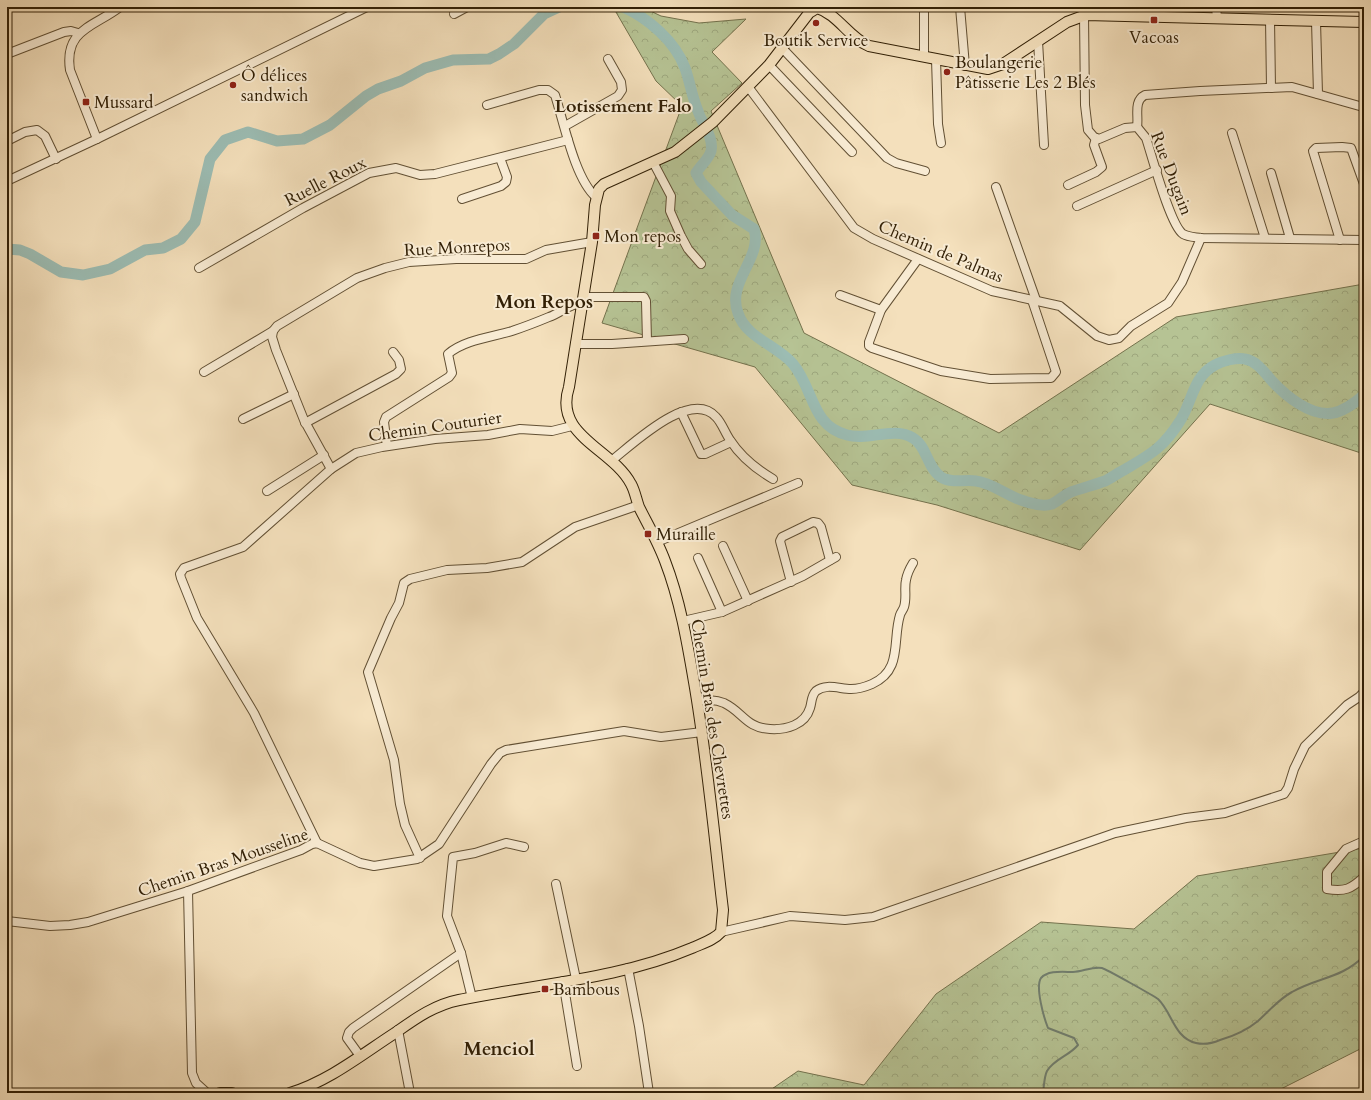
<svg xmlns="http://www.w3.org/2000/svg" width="1371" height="1100" font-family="Cardo,serif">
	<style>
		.forest { fill: url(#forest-crowns); stroke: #74724d }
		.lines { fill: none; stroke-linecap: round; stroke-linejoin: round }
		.stream { stroke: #727e6e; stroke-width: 2 }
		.river { stroke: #9cbdb4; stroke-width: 11 }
		.minor-casing { stroke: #625034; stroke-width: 10 }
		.major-casing { stroke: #322006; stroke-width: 12 }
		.minor { stroke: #f8ebd3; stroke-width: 8 }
		.major { stroke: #f4e0bc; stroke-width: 10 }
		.poi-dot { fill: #8f2418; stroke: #f8ebd3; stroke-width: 1.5 }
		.labels { text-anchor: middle; stroke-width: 4; stroke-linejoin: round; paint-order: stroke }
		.poi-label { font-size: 17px; fill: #322006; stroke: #f8ebd3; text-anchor: start }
		.street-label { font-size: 17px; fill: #322006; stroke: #f8ebd3 }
		.neighbourhood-label { font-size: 18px; font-weight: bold; fill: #322006; stroke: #f8ebd3 }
		.quarter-label { font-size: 19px; font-weight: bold; fill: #322006; stroke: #f8ebd3 }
	</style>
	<defs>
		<pattern id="forest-crowns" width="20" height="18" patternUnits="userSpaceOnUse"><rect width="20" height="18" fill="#b6c394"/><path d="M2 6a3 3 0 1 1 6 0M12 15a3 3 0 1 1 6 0" fill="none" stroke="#9da77e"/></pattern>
	</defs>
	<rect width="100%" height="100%" fill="#f4e0bc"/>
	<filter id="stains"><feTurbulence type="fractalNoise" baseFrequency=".005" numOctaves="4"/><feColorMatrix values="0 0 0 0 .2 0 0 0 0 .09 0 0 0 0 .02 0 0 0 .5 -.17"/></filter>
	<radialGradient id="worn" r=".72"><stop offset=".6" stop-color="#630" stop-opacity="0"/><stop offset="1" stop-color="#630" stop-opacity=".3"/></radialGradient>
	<!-- forest -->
	<g class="forest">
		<path d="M613 7H642L661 16 699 23 746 19 712 52 742 83 711 111 804 333 999 433 1176 317 1364 284V454L1210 404 1080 550 937 505 852 485 755 367 602 323 682 106 656 81Z"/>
		<path d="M1364 848V1047L1273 1093H766L798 1071 864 1085 936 994 1041 922 1134 929 1197 876Z"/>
	</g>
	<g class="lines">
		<!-- stream -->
		<path class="stream" d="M1043 1093C1044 1087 1044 1077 1047 1071 1054 1059 1069 1056 1078 1045L1074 1038 1048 1028C1044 1018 1035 987 1041 978 1048 970 1063 972 1073 972 1082 972 1093 966 1102 968 1106 969 1154 996 1158 999 1172 1012 1174 1038 1196 1043 1204 1045 1213 1043 1220 1040 1234 1036 1247 1030 1258 1021 1269 1011 1279 999 1292 992 1318 977 1341 979 1364 956"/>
		<!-- river -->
		<g class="river">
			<path d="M623 7C648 18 675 41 685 68 690 82 692 97 698 111 702 124 714 137 711 151 709 159 700 166 696 173L701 182 732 215 754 229C763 258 726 282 738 313 746 338 777 345 793 364 814 389 811 426 847 435 868 441 894 426 913 438 927 446 927 468 941 477 951 484 965 479 976 481 992 483 1006 495 1021 500 1029 503 1043 507 1052 504 1058 501 1064 495 1071 492 1082 488 1094 485 1105 481 1111 478 1118 473 1124 470 1151 454 1163 448 1180 421 1192 403 1193 376 1215 365 1222 361 1237 357 1245 359 1257 361 1265 373 1272 381 1286 396 1311 417 1333 413 1344 411 1356 402 1364 395"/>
			<path d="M7 249 20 250 30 254 61 272 83 275 110 269 145 250 163 248 181 239 195 222 210 159 225 140 248 132 277 141 303 139 330 125 366 96 378 89 401 81 425 68 453 60 489 59 499 54 514 44 544 14 559 7"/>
		</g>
		<defs>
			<g id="minor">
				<path d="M924 7V57"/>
				<path d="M960 7 965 66"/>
				<path d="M1142 7 1143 17"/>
				<path d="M1216 7 1217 18"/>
				<path d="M454 14 467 7"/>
				<path d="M1084 15 1085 105 1088 130 1094 137 1099 139 1125 128 1137 127 1146 138C1152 156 1170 225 1183 234 1188 237 1195 237 1201 238L1364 240"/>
				<path d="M1270 19 1271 88"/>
				<path d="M1316 21 1318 94"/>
				<path d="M1038 41 1044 145"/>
				<path d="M782 48 887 158 896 163 925 171"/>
				<path d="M7 54 64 32 71 31 78 33"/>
				<path d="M936 59 938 124 941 143"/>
				<path d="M769 65 852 152"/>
				<path d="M749 88 854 228 873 239 992 291 1060 306 1097 336 1109 340 1119 338 1131 326 1168 303 1182 282 1201 238"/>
				<path d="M487 105 539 90H548L555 95C564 123 575 179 596 197"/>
				<path d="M565 126 618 96 622 90 621 82 608 59"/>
				<path d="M1137 127C1139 116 1133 101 1145 95L1200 91 1292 87 1363 107"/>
				<path d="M1232 133 1265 238"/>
				<path d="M97 139 70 70C64 29 94 27 120 7"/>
				<path d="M7 141 25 132 37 130 45 136 56 159"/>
				<path d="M653 162 671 196 670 211 681 236 688 249 701 264"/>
				<path d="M1271 173 1290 238"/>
				<path d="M7 181 97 139 367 7"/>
				<path d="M1068 185 1096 172 1102 167 1094 145 1096 138"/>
				<path d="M996 187 1036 300"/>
				<path d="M462 199 501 186 506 182 507 177 500 158"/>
				<path d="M1077 206 1157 170"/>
				<path d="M1340 240 1313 151 1316 148 1342 147 1351 148 1364 184"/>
				<path d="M918 259 881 310 869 342V346L872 348 941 371 990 379 1051 378 1056 372 1032 300"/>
				<path d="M199 268 303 208 369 173 396 168 420 175 435 174 568 140"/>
				<path d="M840 295 881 310"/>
				<path d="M583 297H644L646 301 647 341"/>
				<path d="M575 344H612L684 339"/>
				<path d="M204 372 273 331"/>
				<path d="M681 412 701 454H705L731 442"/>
				<path d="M243 419 294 394"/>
				<path d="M305 423 396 374 401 369 399 360 393 352"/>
				<path d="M387 446 384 422 386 417 449 377 452 373 448 354C464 340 492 337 512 331 524 327 537 322 549 317 561 313 570 303 583 303"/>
				<path d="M611 461C632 445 690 388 716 417 722 423 725 433 730 440 741 457 756 469 773 479"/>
				<path d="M331 469 304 420 276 350 272 337 273 331 277 326 357 278 385 268 409 262 456 259H526L546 250 592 242"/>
				<path d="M267 491 324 455"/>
				<path d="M657 542 798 483"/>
				<path d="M723 546 748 601"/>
				<path d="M698 558 722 612"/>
				<path d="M791 582 780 541 782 537 813 522 818 523 821 527 830 560"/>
				<path d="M683 621 722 612 803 576 836 557"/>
				<path d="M697 701C706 700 715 699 724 703 743 712 746 728 770 729 786 730 805 725 810 708 812 702 811 696 816 691 826 683 840 689 851 689 858 689 865 687 872 684 903 670 892 641 900 615 901 612 903 610 904 607 907 598 904 588 906 580 907 574 910 568 913 563"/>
				<path d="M1364 769V771"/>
				<path d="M1364 841 1346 849 1327 872V889C1345 892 1351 889 1364 877"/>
				<path d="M317 843 254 713 197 618 181 578 180 574 184 568 243 547 331 469 356 453 382 447 435 439 488 435 520 429 552 431 572 426"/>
				<path d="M420 858 405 825 400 804 394 760 368 672 391 618 399 603 404 583 410 579 447 570 487 568 522 562 575 527 639 505"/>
				<path d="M556 884 576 979"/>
				<path d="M188 891 192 1073 196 1083 207 1093"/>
				<path d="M7 921 50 926 70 925 88 922 188 891 301 850 312 844 317 843 360 863 374 866 417 859 439 844 491 764 500 753 506 750 624 731 661 737 702 732"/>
				<path d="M721 932 790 916 845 920 873 917 1115 833 1186 818 1225 813 1284 794 1288 788 1294 769 1305 746 1347 705 1359 697 1364 692"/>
				<path d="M628 968 639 1026 649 1093"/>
				<path d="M563 981 577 1066"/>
				<path d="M472 998 461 953 447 916 453 857 475 853 506 843 524 847"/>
				<path d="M398 1030 410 1093"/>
				<path d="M360 1056 347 1038 349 1032 353 1028 461 953"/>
			</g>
			<g id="major">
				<path d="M220 1093H232"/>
				<path d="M290 1093C329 1081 361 1055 395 1033 415 1019 434 1005 459 1000 537 984 619 979 692 948 703 943 714 940 721 932L723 910C714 834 707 757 694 682 687 641 680 600 665 561 658 542 648 525 639 507 636 499 635 491 631 484 612 448 553 436 569 387L592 242 595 205 599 189 604 184 675 152 713 122 769 65 809 13 817 8C838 14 849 38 869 46L988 69 1003 64 1067 22 1086 15 1364 22"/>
			</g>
		</defs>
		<!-- minor casing -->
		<use href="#minor" class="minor-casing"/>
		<!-- major casing -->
		<use href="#major" class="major-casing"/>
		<!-- minor -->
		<use href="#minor" class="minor"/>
		<!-- major -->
		<use href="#major" class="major"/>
	</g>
	<!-- markers -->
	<g class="poi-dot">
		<rect x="1150" y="16" width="8" height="8" rx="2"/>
		<circle cx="816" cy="23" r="4"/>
		<circle cx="947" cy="72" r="4"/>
		<circle cx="233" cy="85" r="4"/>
		<rect x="82" y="98" width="8" height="8" rx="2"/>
		<rect x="592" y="232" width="8" height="8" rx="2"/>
		<rect x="644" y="530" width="8" height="8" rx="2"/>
		<rect x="541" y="985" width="8" height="8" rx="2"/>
	</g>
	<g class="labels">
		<!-- poi labels -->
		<g class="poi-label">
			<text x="1154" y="43" text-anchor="middle">Vacoas</text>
			<text x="816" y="46" text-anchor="middle">Boutik Service</text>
			<text x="955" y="68">Boulangerie<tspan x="955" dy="20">Pâtisserie Les 2 Blés</tspan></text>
			<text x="241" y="81">Ô délices<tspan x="241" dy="20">sandwich</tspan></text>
			<text x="94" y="108">Mussard</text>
			<text x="604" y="242">Mon repos</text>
			<text x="656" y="540">Muraille</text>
			<text x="553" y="995">Bambous</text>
		</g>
		<!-- street labels -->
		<g class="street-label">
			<text transform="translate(1172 173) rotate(69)" y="6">Rue Dugain</text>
			<text transform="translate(325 181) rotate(-27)" y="6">Ruelle Roux</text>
			<text transform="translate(457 247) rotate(-3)" y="6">Rue Monrepos</text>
			<text transform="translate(941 251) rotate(23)" y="6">Chemin de Palmas</text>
			<text transform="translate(435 426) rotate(-8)" y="6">Chemin Couturier</text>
			<text transform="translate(713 719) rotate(81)" y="6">Chemin Bras des Chevrettes</text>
			<text transform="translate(223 862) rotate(-19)" y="6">Chemin Bras Mousseline</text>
		</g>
		<!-- neighbourhood labels -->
		<g class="neighbourhood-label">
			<text x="623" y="112">Lotissement Falo</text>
		</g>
		<!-- quarter labels -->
		<g class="quarter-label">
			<text x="544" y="308">Mon Repos</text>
			<text x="499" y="1055">Menciol</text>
		</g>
	</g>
	<!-- margin -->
	<rect width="1371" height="1100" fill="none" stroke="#f4e0bc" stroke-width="24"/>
	<rect x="8" y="8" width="1355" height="1084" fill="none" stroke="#322006" stroke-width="2"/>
	<rect x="12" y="12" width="1347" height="1076" fill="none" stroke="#322006"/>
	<rect width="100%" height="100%" filter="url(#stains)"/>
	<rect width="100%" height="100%" fill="url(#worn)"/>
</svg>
